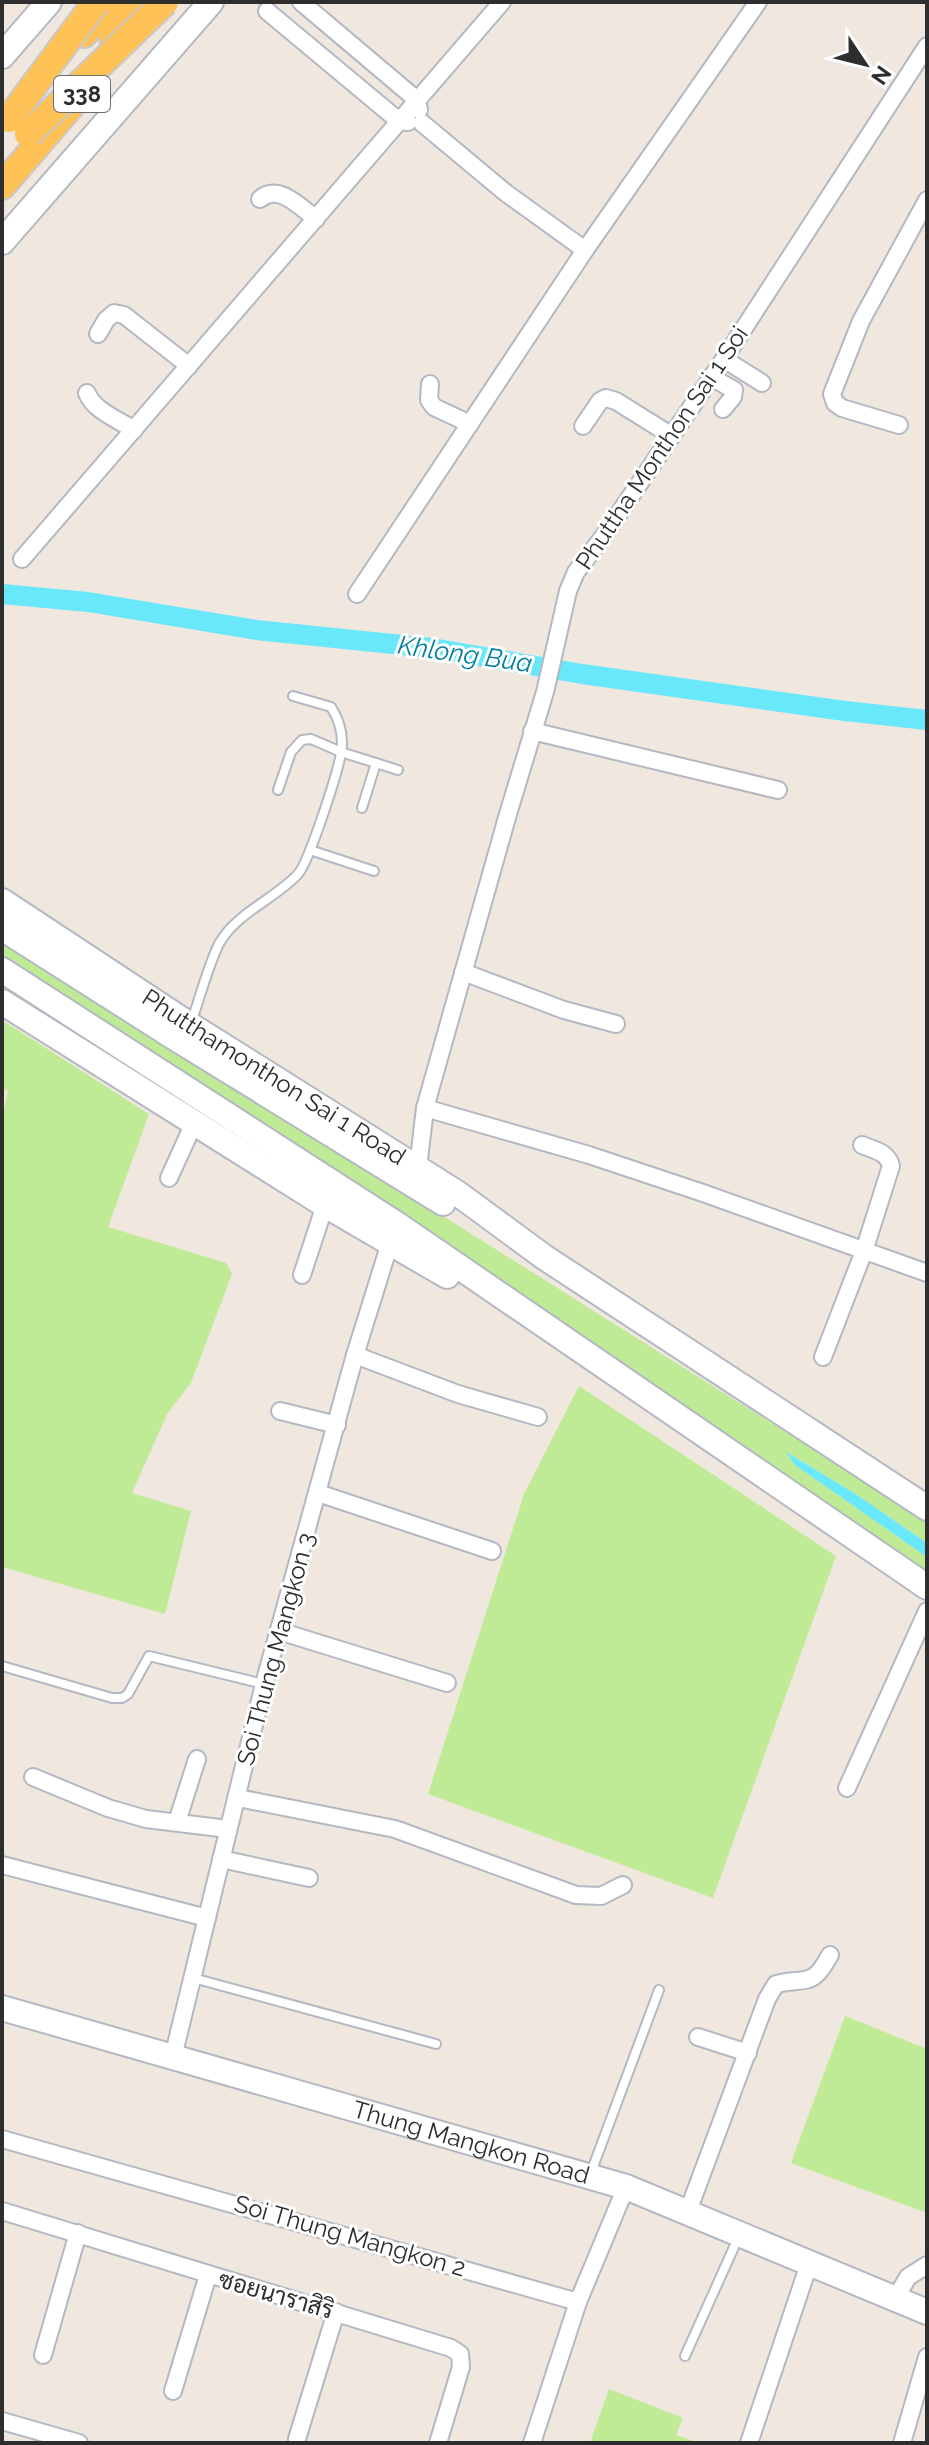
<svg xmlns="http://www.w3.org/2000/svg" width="929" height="2445" font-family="Raleway,Sarabun,sans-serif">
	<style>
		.green { fill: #bfeb97 }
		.water { fill: #69e7fb }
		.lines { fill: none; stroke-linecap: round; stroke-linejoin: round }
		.canal { stroke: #69e7fb; stroke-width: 20 }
		.lane-casing { stroke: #b3b8c2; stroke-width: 12 }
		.street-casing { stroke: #b3b8c2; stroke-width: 20 }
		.secondary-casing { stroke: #b3b8c2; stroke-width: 28 }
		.primary-casing { stroke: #c9c9c9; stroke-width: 30 }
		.lane { stroke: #fff; stroke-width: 8 }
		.street { stroke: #fff; stroke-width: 16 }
		.secondary { stroke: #fff; stroke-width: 24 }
		.primary { stroke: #ffc256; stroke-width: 26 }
		.primary-bridge-casing { stroke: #c9c9c9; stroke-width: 30; stroke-linecap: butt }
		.primary-bridge { stroke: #ffc256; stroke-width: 26 }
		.labels { text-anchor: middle; stroke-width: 6; stroke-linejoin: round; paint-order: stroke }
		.shield { fill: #fff; stroke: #6d6d6d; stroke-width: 2 }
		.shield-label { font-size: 22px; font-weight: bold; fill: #2e2e2e }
		.street-label { font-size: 24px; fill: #2e2e2e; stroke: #fff }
		.water-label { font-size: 26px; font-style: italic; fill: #027e9f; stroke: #fff }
	</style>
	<rect width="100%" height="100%" fill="#f0e7df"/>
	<!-- green -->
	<g class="green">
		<path d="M2 917 405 1192 927 1521V1543L854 1493 788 1453 795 1465 927 1557V1574L760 1457 286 1139 2 978Z"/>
		<path d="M2 1020 149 1114 108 1227 226 1263 232 1274 191 1383 167 1414 132 1493 191 1511 165 1614 2 1567V1118L8 1091 2 1088Z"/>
		<path d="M579 1386 836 1556 713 1898 428 1794 524 1494Z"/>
		<path d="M845 2016 927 2049V2213L791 2163Z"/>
		<path d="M609 2389 683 2418 676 2435 700 2443H590Z"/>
	</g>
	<!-- water -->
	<path class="water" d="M786 1452 854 1493 927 1543V1557L795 1465Z"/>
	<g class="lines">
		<!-- canal -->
		<path class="canal" d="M2 594 88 602 256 630 432 648 582 674 845 711 927 720"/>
		<defs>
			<g id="lane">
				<path d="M278 790 291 752 302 740 311 739 341 752 398 770"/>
				<path d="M362 808 376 763"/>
				<path d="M310 850 374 871"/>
				<path d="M191 1023C199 1001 209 962 220 942 238 912 275 899 298 874 309 862 338 772 341 753 344 736 340 721 331 707L293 696"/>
				<path d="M2 1666 112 1698H122L128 1694 149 1656 264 1684"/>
				<path d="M193 1978 436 2044"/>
				<path d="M590 2175 659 1990"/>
				<path d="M685 2356 739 2236"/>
			</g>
			<g id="street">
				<path d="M301 2 417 100 419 110"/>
				<path d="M267 11 399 121 408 122"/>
				<path d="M422 123 506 193 585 250"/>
				<path d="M260 199C279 183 300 207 316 219"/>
				<path d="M98 334 106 320 114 313 124 315 189 366"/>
				<path d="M724 359 762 383"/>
				<path d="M711 377 734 390 733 397 723 409"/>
				<path d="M430 384 429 400 434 407 470 424"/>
				<path d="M87 393C93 410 119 420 134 430"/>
				<path d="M899 425 842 408 835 403 832 394 861 321 927 200"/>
				<path d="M583 426 600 401 606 398 616 401 672 436"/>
				<path d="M22 559 502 2"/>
				<path d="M357 594 585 250 758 2"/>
				<path d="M532 731 778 790"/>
				<path d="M463 972 564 1010 616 1024"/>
				<path d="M425 1108 589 1155 703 1193 927 1273"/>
				<path d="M418 1168 425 1108 508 814 545 692 568 591 576 572 603 537 724 359 927 46"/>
				<path d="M169 1178 194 1123"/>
				<path d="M302 1275 325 1205"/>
				<path d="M355 1355 458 1394 538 1417"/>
				<path d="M823 1357 864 1251 891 1166C888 1152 874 1150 862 1145"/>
				<path d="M280 1411 337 1425"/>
				<path d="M318 1493 492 1551"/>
				<path d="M279 1631 447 1683"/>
				<path d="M33 1777 108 1808 146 1819 228 1829"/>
				<path d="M847 1788 927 1611"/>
				<path d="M238 1798 395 1829 576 1895 601 1896 623 1885"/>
				<path d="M177 1822 197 1759"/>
				<path d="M221 1859 309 1878"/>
				<path d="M2 1865 207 1918"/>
				<path d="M698 2037 748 2053"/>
				<path d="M173 2057 264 1684 355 1355 390 1243"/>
				<path d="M2 2139 578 2302 626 2187"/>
				<path d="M2 2211 451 2348 460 2354 461 2367 438 2443"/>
				<path d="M687 2214 767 1999 776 1984C808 1977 812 1988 830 1955"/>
				<path d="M895 2299 908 2277 927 2265"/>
				<path d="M43 2355 78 2233"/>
				<path d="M173 2391 208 2275"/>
				<path d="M2 2421 79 2443"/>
				<path d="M297 2439 336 2312"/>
				<path d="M532 2443 578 2302"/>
				<path d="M749 2443 809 2264"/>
				<path d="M902 2443 927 2357"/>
			</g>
			<g id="secondary">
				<path d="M2 56 49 2"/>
				<path d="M2 242 211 2"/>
				<path id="s1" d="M2 901 190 1025 457 1193 544 1257 927 1508"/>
				<path d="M2 928 172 1036 443 1203"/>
				<path d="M2 970 395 1223 927 1587"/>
				<path d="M2 1002 325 1205 447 1276"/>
				<path id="s2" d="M2 2008 626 2187 927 2312"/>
			</g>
			<g id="primary">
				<path d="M84 34 112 2"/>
				<path d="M113 38 145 2"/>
				<path d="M2 186 70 107"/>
			</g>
		</defs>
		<!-- lane casing -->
		<use href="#lane" class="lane-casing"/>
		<!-- street casing -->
		<use href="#street" class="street-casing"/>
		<!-- secondary casing -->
		<use href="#secondary" class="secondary-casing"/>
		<!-- primary casing -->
		<use href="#primary" class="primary-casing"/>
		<!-- lane -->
		<use href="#lane" class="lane"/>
		<!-- street -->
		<use href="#street" class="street"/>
		<!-- secondary -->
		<use href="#secondary" class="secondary"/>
		<!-- primary -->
		<use href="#primary" class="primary"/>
		<defs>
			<g id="primary-bridge">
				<path d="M9 119 96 2"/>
				<path d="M28 134 165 2"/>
			</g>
		</defs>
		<!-- primary-bridge casing -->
		<use href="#primary-bridge" class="primary-bridge-casing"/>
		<!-- primary-bridge -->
		<use href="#primary-bridge" class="primary-bridge"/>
	</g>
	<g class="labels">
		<!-- shield labels -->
		<rect class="shield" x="54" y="76" width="56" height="36" rx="6"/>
		<g class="shield-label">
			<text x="82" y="102">338</text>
		</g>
		<!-- street labels -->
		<g class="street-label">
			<text transform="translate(662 448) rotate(-56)" y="8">Phuttha Monthon Sai 1 Soi</text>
			<text dy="8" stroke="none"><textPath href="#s1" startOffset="324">Phutthamonthon Sai 1 Road</textPath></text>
			<text transform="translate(276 1649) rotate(-75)" y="8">Soi Thung Mangkon 3</text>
			<text dy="8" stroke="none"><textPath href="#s2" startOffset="488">Thung Mangkon Road</textPath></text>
			<text transform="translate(350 2236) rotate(16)" y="8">Soi Thung Mangkon 2</text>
			<text transform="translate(276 2295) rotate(16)" y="8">ซอยนาราสิริ</text>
		</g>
		<!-- water labels -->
		<g class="water-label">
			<text transform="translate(465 654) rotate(8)" y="9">Khlong Bua</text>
		</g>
	</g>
	<!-- border -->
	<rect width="929" height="2445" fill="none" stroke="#2e2e2e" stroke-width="8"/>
	<!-- north arrow -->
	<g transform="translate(865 64) rotate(125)" stroke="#ffffff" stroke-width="6" paint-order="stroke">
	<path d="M0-6L14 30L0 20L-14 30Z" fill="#2e2e2e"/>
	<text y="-12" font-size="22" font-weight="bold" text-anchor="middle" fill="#2e2e2e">N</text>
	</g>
</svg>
